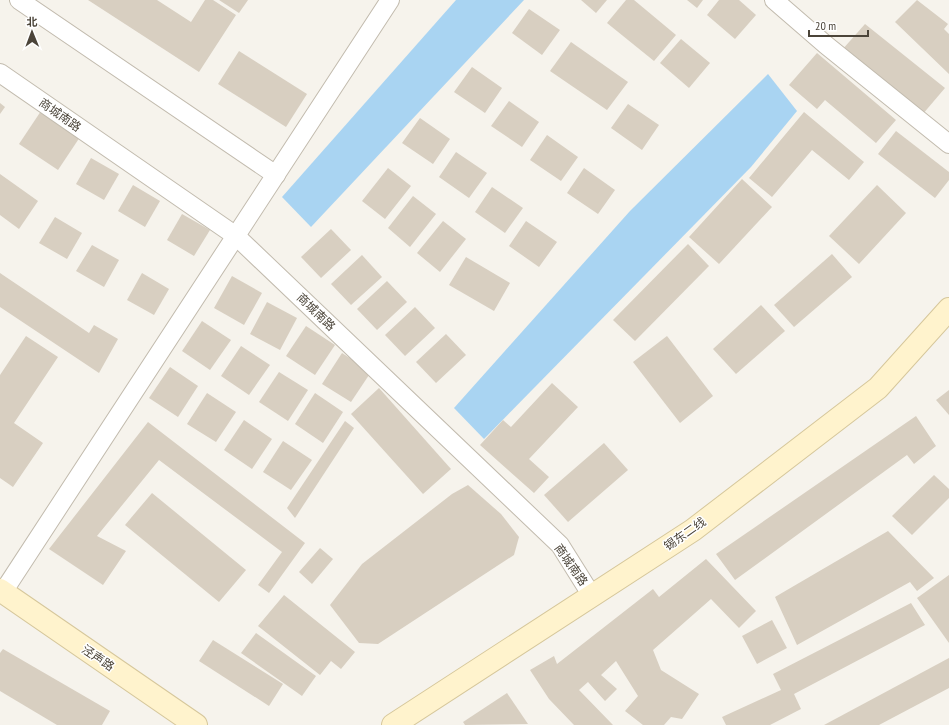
<svg xmlns="http://www.w3.org/2000/svg" width="949" height="725" font-family="'PT Sans Narrow','Noto Sans SC',sans-serif">
	<style>
		.water { fill: #a9d4f2 }
		.building { fill: #d8cfc1 }
		.lines { fill: none; stroke-linecap: round; stroke-linejoin: round }
		.street-casing { stroke: #c2bbae; stroke-width: 20 }
		.secondary-casing { stroke: #d6c79b; stroke-width: 24 }
		.street { stroke: #fff; stroke-width: 18 }
		.secondary { stroke: #fff3cd; stroke-width: 22 }
		.labels { text-anchor: middle; stroke-width: 3; stroke-linejoin: round; paint-order: stroke }
		.street-label { font-size: 12px; fill: #4b4439; stroke: #fff }
	</style>
	<rect width="100%" height="100%" fill="#f6f3ec"/>
	<!-- water -->
	<g class="water">
		<path d="M456 0H524L311 227 282 197Z"/>
		<path d="M768 74 797 111 751 167 484 439 454 408 630 211Z"/>
	</g>
	<!-- building -->
	<g class="building">
		<path d="M88 0H157L191 22 205 0H213L236 15 199 72Z"/>
		<path d="M219 0H248L239 13Z"/>
		<path d="M581 0H607L596 13Z"/>
		<path d="M626 0H634L676 35 654 61 607 23Z"/>
		<path d="M687 0H703L697 8Z"/>
		<path d="M719 0H739L756 15 735 39 707 15Z"/>
		<path d="M917 0 948 24 944 29 949 34V74L895 22Z"/>
		<path d="M529 9 560 30 542 55 512 33Z"/>
		<path d="M865 24 945 88 922 115 842 50Z"/>
		<path d="M681 39 710 63 689 88 660 63Z"/>
		<path d="M571 42 628 82 607 110 550 71Z"/>
		<path d="M239 51 307 94 286 127 218 84Z"/>
		<path d="M817 53 896 120 876 143 825 100 817 109 789 85Z"/>
		<path d="M472 67 502 88 485 113 454 92Z"/>
		<path d="M509 101 539 122 522 147 491 126Z"/>
		<path d="M0 103 5 107 0 114Z"/>
		<path d="M628 104 659 125 642 150 611 128Z"/>
		<path d="M41 111 80 137 58 170 19 144Z"/>
		<path d="M804 112 864 162 849 180 812 150 772 197 749 178Z"/>
		<path d="M420 118 450 139 433 164 402 143Z"/>
		<path d="M896 131 949 172V180L935 198 878 154Z"/>
		<path d="M547 135 578 157 561 181 530 160Z"/>
		<path d="M456 152 487 173 469 198 439 177Z"/>
		<path d="M91 158 119 174 104 200 76 184Z"/>
		<path d="M388 168 411 186 385 219 362 201Z"/>
		<path d="M584 168 615 190 598 214 567 193Z"/>
		<path d="M0 174 38 201 19 229 0 215Z"/>
		<path d="M742 179 772 207 719 264 689 237Z"/>
		<path d="M133 185 160 201 145 227 118 211Z"/>
		<path d="M877 185 906 213 859 264 829 236Z"/>
		<path d="M492 187 523 208 505 233 475 212Z"/>
		<path d="M413 196 436 214 410 247 388 228Z"/>
		<path d="M182 214 210 230 194 256 167 240Z"/>
		<path d="M55 217 82 233 67 259 39 243Z"/>
		<path d="M443 221 466 239 440 272 417 253Z"/>
		<path d="M526 221 557 242 539 267 509 246Z"/>
		<path d="M331 229 351 250 321 278 301 257Z"/>
		<path d="M688 244 709 266 635 341 613 320Z"/>
		<path d="M92 245 119 260 104 287 76 271Z"/>
		<path d="M832 254 852 277 794 327 774 305Z"/>
		<path d="M362 255 382 277 351 305 331 284Z"/>
		<path d="M466 257 510 283 494 311 449 285Z"/>
		<path d="M0 273 89 333 94 325 118 339 99 373 0 307Z"/>
		<path d="M142 273 169 289 154 315 127 300Z"/>
		<path d="M232 276 262 293 244 325 214 308Z"/>
		<path d="M387 281 407 302 377 330 357 309Z"/>
		<path d="M267 302 297 318 280 350 250 334Z"/>
		<path d="M761 305 785 331 736 374 713 349Z"/>
		<path d="M415 307 435 328 405 356 385 335Z"/>
		<path d="M202 321 231 340 210 370 182 351Z"/>
		<path d="M306 326 335 345 315 375 286 356Z"/>
		<path d="M446 334 466 355 436 383 416 362Z"/>
		<path d="M26 336 58 357 14 423 43 443 13 487 0 478V375Z"/>
		<path d="M667 336 713 396 680 423 633 362Z"/>
		<path d="M241 346 270 365 249 395 221 376Z"/>
		<path d="M342 353 371 372 351 402 322 384Z"/>
		<path d="M170 367 198 386 178 417 149 398Z"/>
		<path d="M279 372 308 390 288 421 259 402Z"/>
		<path d="M552 383 578 407 529 459 549 477 534 493 480 445 503 420 511 427Z"/>
		<path d="M379 388 451 469 423 494 351 414Z"/>
		<path d="M949 390V415L936 400Z"/>
		<path d="M207 393 236 412 216 442 187 424Z"/>
		<path d="M315 393 343 412 323 443 295 424Z"/>
		<path d="M916 416 936 446 914 464 907 455 735 580 716 554Z"/>
		<path d="M244 420 272 439 252 469 224 450Z"/>
		<path d="M345 421 354 428 295 518 287 508Z"/>
		<path d="M148 422 305 543 269 593 258 585 282 552 159 460 97 536 126 551 103 585 49 549Z"/>
		<path d="M283 441 312 460 291 490 263 472Z"/>
		<path d="M604 443 628 470 568 522 544 495Z"/>
		<path d="M934 475 949 489V498L912 535 892 516Z"/>
		<path d="M468 485 501 514 519 537 514 555 378 644 359 643 330 605 362 564 452 494Z"/>
		<path d="M152 493 246 570 219 602 125 525Z"/>
		<path d="M888 531 934 578 917 591 910 582 797 645 775 597Z"/>
		<path d="M320 548 333 559 312 584 299 572Z"/>
		<path d="M706 559 756 611 739 628 711 599 653 650 661 670 699 694 682 719 671 717 664 725H643L625 711 638 696 616 661 601 675 617 689 605 701 588 682 579 690 613 725H574L549 699 530 670 554 656 557 664 653 589 659 597Z"/>
		<path d="M949 575V643L917 598Z"/>
		<path d="M284 595 355 652 341 669 331 661 320 675 258 626Z"/>
		<path d="M911 603 925 625 794 694 801 709 770 725H726L722 717 781 690 773 674Z"/>
		<path d="M772 620 787 648 757 664 742 636Z"/>
		<path d="M256 633 316 676 302 696 241 653Z"/>
		<path d="M213 640 283 684 269 706 199 661Z"/>
		<path d="M3 649 110 711 102 725H57L0 691V653Z"/>
		<path d="M949 658V688L879 725H824Z"/>
		<path d="M507 693 528 724 465 725 463 722Z"/>
	</g>
	<g class="lines">
		<defs>
			<g id="street">
				<path d="M19 0 276 175"/>
				<path d="M774 0 826 45 949 144"/>
				<path d="M0 73 236 236 560 545 592 596"/>
				<path d="M3 592 390 0"/>
			</g>
			<g id="secondary">
				<path d="M0 590 196 725"/>
				<path d="M393 725 693 530 878 388 949 309"/>
			</g>
		</defs>
		<!-- street casing -->
		<use href="#street" class="street-casing"/>
		<!-- secondary casing -->
		<use href="#secondary" class="secondary-casing"/>
		<!-- street -->
		<use href="#street" class="street"/>
		<!-- secondary -->
		<use href="#secondary" class="secondary"/>
	</g>
	<g class="labels">
		<!-- street labels -->
		<g class="street-label">
			<text transform="translate(60 115) rotate(35)" y="4">商城南路</text>
			<text transform="translate(316 312) rotate(44)" y="4">商城南路</text>
			<text transform="translate(685 534) rotate(-35)" y="4">锡东二线</text>
			<text transform="translate(571 565) rotate(55)" y="4">商城南路</text>
			<text transform="translate(98 658) rotate(34)" y="4">泾声路</text>
		</g>
	</g>
	<!-- north arrow -->
	<g transform="translate(32 32) rotate(359)" stroke="#ffffff" stroke-width="3" paint-order="stroke">
	<path d="M0-3L7 15L0 10L-7 15Z" fill="#4b4439"/>
	<text y="-6" font-size="11" font-weight="bold" text-anchor="middle" fill="#4b4439">北</text>
	</g>
	<!-- scale -->
	<path d="M809 30v6h59v-6" fill="none" stroke="#4b4439" stroke-width="2"/>
	<text x="815" y="30" font-size="12" fill="#4b4439" stroke="#ffffff" stroke-width="3" paint-order="stroke">20 m</text>
</svg>
